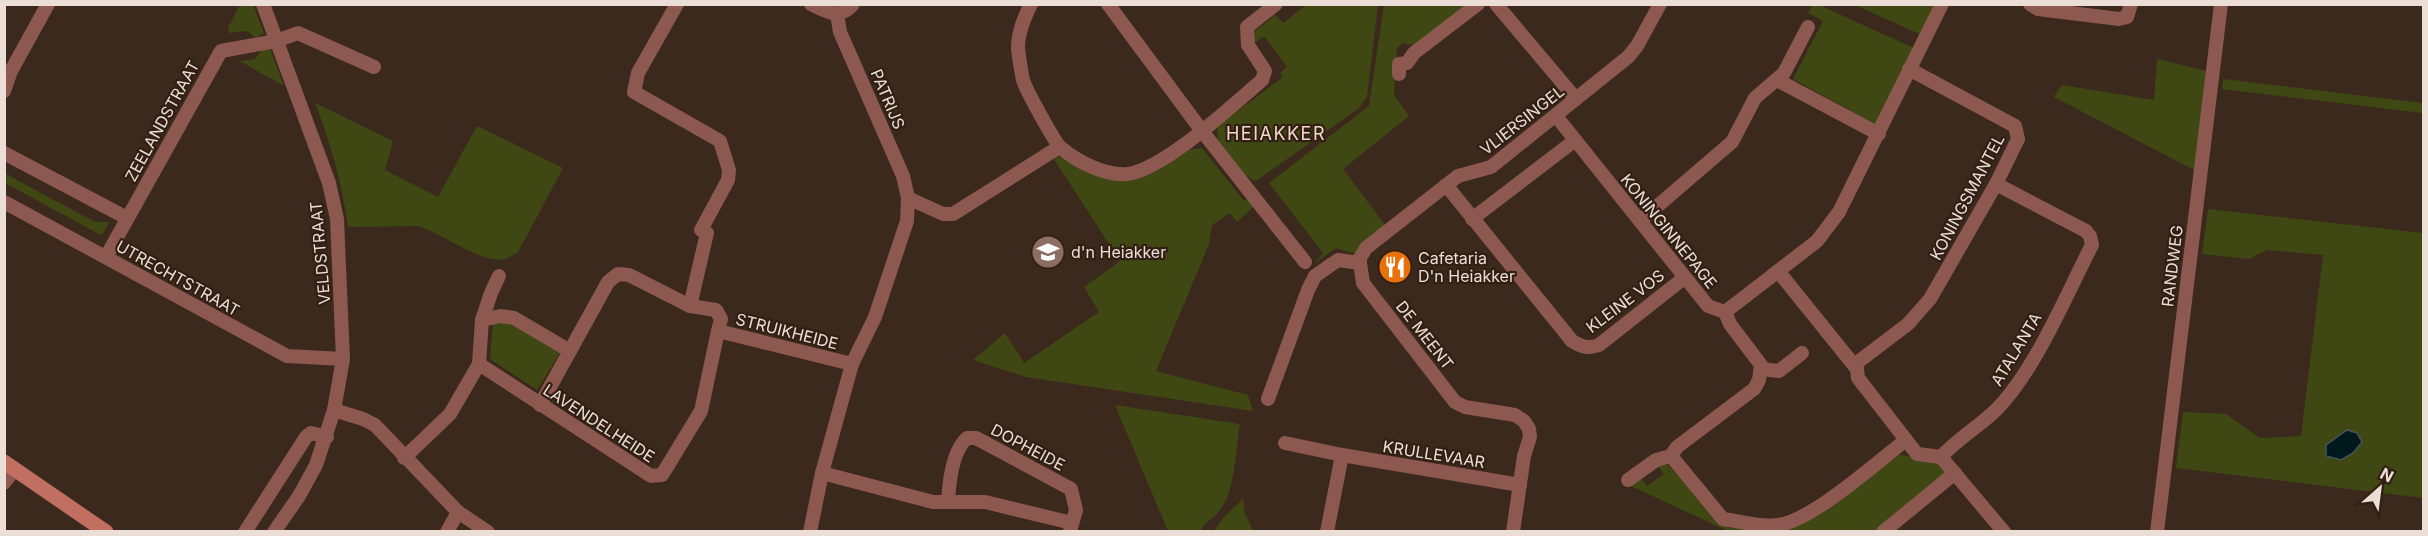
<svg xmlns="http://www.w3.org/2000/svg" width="2428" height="536" font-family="Inter,sans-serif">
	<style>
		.green { fill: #3f4813 }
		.water { fill: #00191f; stroke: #465456; stroke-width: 1.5 }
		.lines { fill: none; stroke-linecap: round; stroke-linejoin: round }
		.street { stroke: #8c584f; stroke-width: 14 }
		.secondary { stroke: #c06f60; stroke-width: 15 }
		.labels { text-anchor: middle; stroke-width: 4.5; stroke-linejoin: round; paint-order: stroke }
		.street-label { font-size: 16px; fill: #ebded7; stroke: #321f13 }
		.poi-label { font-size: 16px; fill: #ebded7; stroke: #321f13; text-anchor: start }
		.neighbourhood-label { font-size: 18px; letter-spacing: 1.5px; fill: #f0d7c7; stroke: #321f13 }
	</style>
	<rect width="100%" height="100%" fill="#3c291d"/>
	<!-- green -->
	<g class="green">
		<path d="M240 5H253L264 33 256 38 247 31 229 33 228 28Z"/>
		<path d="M1306 5H1378L1367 97 1358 109 1256 181C1236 173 1214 149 1218 126L1283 77 1280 73 1287 67 1264 36 1256 42 1254 39 1255 31 1275 15 1283 23Z"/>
		<path d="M1384 5H1466L1414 45 1403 43 1397 48 1394 95 1409 116 1343 169 1385 225 1359 255 1336 248 1315 263 1323 253 1269 183 1369 106Z"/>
		<path d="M1812 5H1819L1916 49 1877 125 1793 79 1823 21 1808 13Z"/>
		<path d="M1855 5H1940L1924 36Z"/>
		<path d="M262 49H270L284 86 240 61 255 59Z"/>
		<path d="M2157 59 2207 71 2194 170 2054 97 2062 85 2154 100Z"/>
		<path d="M2223 79 2423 103V113L2222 89Z"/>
		<path d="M315 103 393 141 385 170 438 197 477 126 563 168 518 252C514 254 509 258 505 259 481 265 441 231 416 226L348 227C342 184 331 144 315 103Z"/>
		<path d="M1202 148 1244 201 1248 198 1254 206 1237 222 1230 213 1212 225 1209 244 1156 371 1248 395 1253 411 1026 377 973 360 1005 333 1024 363 1099 312 1084 287 1120 261 1052 156 1060 157 1080 168 1107 179 1123 181 1162 168 1188 150Z"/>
		<path d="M4 173 95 222H109L103 234H99L5 183Z"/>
		<path d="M2208 209 2423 233V498L2176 468 2183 412 2226 414 2260 438 2301 436 2323 255 2267 250 2249 259 2202 254Z"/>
		<path d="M513 322 561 351 537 390 490 359 493 323Z"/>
		<path d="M1115 405 1240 424C1236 447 1235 488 1222 507 1216 517 1206 521 1200 531H1168Z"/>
		<path d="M1893 454 1939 460 1951 473 1874 531 1782 532Z"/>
		<path d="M1661 463 1669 466 1722 524 1777 531H1728L1631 486 1641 479 1647 486 1664 474 1658 466Z"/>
		<path d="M1243 499 1245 513 1253 531H1214L1224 517Z"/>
	</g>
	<!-- water -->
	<path class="water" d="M2347 430 2357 433 2362 442 2353 453 2341 460 2326 456V445Z"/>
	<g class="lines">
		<!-- street -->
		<g class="street">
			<path d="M263 4 329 183 337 219 343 359 334 410 316 465 299 496 274 532"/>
			<path d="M677 4 638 73 634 92 720 141 729 170 728 180 701 230"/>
			<path d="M811 4C827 12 840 20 853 4"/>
			<path d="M1031 4C1024 18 1018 32 1018 48 1019 58 1021 70 1023 80 1025 88 1055 143 1061 148 1078 162 1105 176 1127 174 1163 170 1233 105 1262 80L1265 71 1248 45 1247 27 1276 4"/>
			<path d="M1108 4 1202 131 1305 262"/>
			<path d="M1496 4 1576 99"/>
			<path d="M2030 4 2038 9 2119 19 2127 17 2131 4"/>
			<path d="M837 14 840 32 903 176 908 198 907 221 875 317 852 364"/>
			<path d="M1399 74V64L1407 63 1414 53 1478 4"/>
			<path d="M1777 80 1879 134"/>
			<path d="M4 91 11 71 48 4"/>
			<path d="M1556 116 1708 306 1725 312 1817 241 1839 212 1942 4"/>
			<path d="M4 153 127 218"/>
			<path d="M1446 185 1572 341C1582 347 1588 349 1599 345L1684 278"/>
			<path d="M908 198 943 214H953L1059 147"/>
			<path d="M4 202 287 356 343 359"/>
			<path d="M1472 219 1574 141"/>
			<path d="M1640 221 1732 142 1755 98 1784 73 1808 27"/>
			<path d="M106 257 221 51 276 41 298 33 374 67"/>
			<path d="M1360 263V258L1366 248 1458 176 1491 167 1628 57 1637 46 1660 4"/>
			<path d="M1778 271 1857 369 1858 378 1917 454 1941 457C1958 438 1980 426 1997 409 2036 369 2066 295 2092 245L2090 236 2086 231 1996 184"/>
			<path d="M690 306 707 233"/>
			<path d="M1725 312 1730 324 1761 365 1759 380 1754 389 1677 447 1671 456 1723 519C1740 521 1761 528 1778 525 1812 521 1877 462 1906 440"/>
			<path d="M482 320 500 316 514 318 570 351"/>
			<path d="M479 364 651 476 662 475 701 411 718 331"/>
			<path d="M1854 365 1908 324 1930 299 1996 184 2018 139 2015 126 1909 69"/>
			<path d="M1761 369 1779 371 1802 353"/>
			<path d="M1268 399 1308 290 1315 276 1338 260 1360 263 1363 283 1455 402 1465 407 1515 415 1524 421 1529 429 1530 437 1524 456 1513 532"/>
			<path d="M540 405 608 282 618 274 629 275 690 306 716 310 721 319 718 331 852 364 822 473 810 532"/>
			<path d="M334 410 363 419 375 425 458 512 488 532"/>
			<path d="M1285 443 1342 455 1520 485"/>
			<path d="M1941 457 2004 532"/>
			<path d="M404 458 450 414 479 364 482 320 491 293 499 276"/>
			<path d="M822 473 933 502H985L1072 523"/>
			<path d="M1628 480 1656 460 1671 456"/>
			<path d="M4 483 15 469"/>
			<path d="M948 502C949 483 952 451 967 438H976L1071 489 1076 510 1070 531"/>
			<path d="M245 532 306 437 311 433 327 437"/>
			<path d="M447 532 458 512"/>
			<path d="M1327 532 1342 455"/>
			<path d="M1883 532 1955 473"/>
			<path d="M2157 532 2221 4"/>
		</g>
		<!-- secondary -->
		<path class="secondary" d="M4 462 106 532"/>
	</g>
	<!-- icons -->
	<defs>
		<symbol id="school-disc" viewBox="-11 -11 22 22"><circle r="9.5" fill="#8d6e63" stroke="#321f13"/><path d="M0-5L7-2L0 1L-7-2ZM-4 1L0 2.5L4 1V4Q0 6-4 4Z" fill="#fff"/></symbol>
		<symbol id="restaurant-disc" viewBox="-11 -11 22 22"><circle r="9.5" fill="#e8710a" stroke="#321f13"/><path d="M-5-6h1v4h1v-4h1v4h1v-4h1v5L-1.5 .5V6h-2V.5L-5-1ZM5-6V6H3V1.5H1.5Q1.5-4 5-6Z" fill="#fff"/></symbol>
	</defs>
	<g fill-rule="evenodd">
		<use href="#school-disc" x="1029" y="233" width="38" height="38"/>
		<use href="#restaurant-disc" x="1376" y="248" width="38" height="38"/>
	</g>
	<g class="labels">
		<!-- street labels -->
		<g class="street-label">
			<text transform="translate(888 99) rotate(67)" y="6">PATRIJS</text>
			<text transform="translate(1522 120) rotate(-38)" y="6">VLIERSINGEL</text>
			<text transform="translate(162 121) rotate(-61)" y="6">ZEELANDSTRAAT</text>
			<text transform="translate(1967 197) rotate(-62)" y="6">KONINGSMANTEL</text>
			<text transform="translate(1669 231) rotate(51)" y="6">KONINGINNEPAGE</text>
			<text transform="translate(320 253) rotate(-95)" y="6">VELDSTRAAT</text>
			<text transform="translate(2172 266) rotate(-83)" y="6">RANDWEG</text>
			<text transform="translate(178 278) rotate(29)" y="6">UTRECHTSTRAAT</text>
			<text transform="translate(1625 301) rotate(-37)" y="6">KLEINE VOS</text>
			<text transform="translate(787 331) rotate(14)" y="6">STRUIKHEIDE</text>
			<text transform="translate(1425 335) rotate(52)" y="6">DE MEENT</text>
			<text transform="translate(2016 349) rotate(-59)" y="6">ATALANTA</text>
			<text transform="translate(599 423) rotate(33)" y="6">LAVENDELHEIDE</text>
			<text transform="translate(1028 447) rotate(28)" y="6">DOPHEIDE</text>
			<text transform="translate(1434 454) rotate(9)" y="6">KRULLEVAAR</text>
		</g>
		<!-- poi labels -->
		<g class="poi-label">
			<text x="1071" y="258">d'n Heiakker</text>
			<text x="1418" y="264">Cafetaria<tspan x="1418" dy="18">D'n Heiakker</tspan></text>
		</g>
		<!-- neighbourhood labels -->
		<g class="neighbourhood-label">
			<text x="1276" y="140">HEIAKKER</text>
		</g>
	</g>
	<!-- border -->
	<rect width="2428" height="536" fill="none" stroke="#ebded7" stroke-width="12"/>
	<!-- north arrow -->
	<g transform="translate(2380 488) rotate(28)" stroke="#321f13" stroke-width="4.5" paint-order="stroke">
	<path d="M0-4.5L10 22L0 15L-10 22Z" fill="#ebded7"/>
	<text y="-9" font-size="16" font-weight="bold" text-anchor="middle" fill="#ebded7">N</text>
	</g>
</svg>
